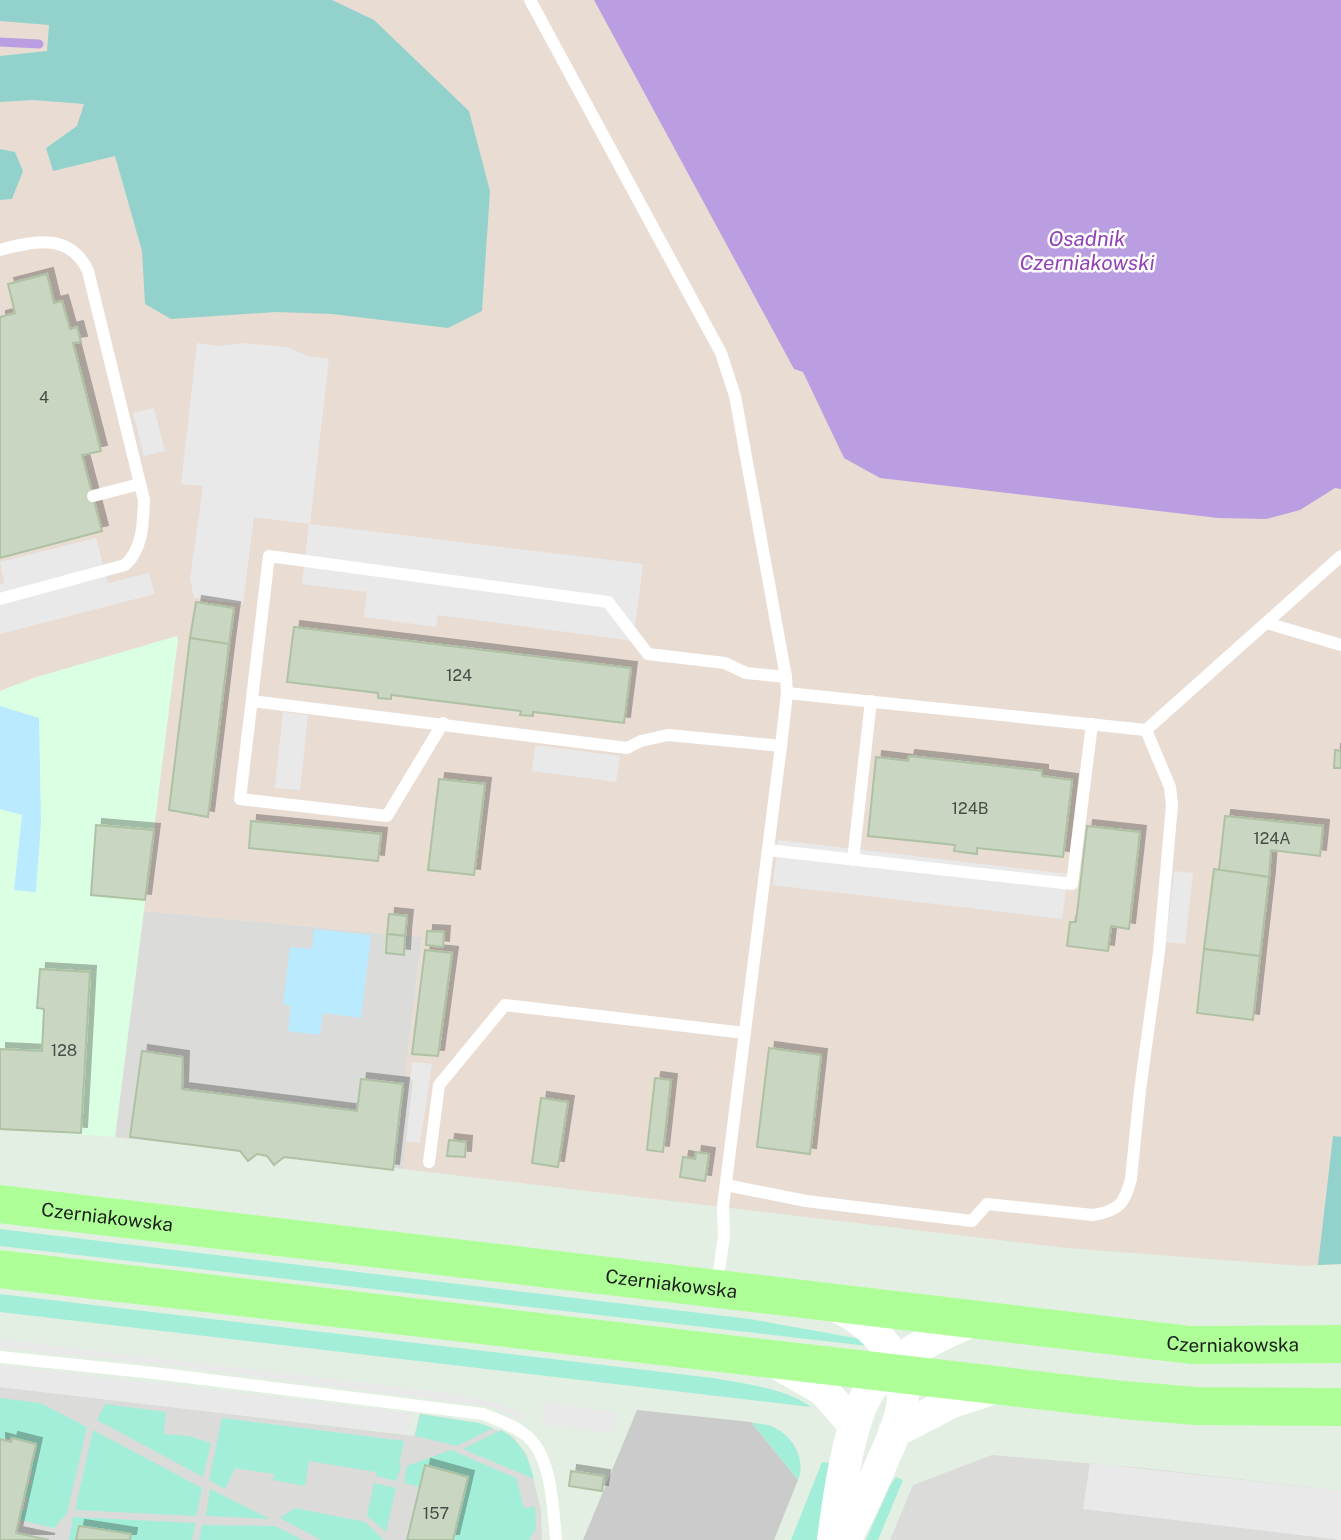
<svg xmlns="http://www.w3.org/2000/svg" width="1341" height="1540" font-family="'Public Sans',sans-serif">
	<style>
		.residential { fill: #dbdbda }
		.industrial { fill: #e9dcd3 }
		.education { fill: #dbffe2 }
		.religious { fill: #cbcbcb }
		.grass { fill: #a3eed9 }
		.forest { fill: #93d2cc }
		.park { fill: #baeafe }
		.parking { fill: #e9e9e9 }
		.water { fill: #bb9ee1 }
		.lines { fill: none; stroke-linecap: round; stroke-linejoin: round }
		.stream { stroke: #bb9ee1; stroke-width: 9 }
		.building { fill: #c9d6c2; stroke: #aec2a3; stroke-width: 2; filter: url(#shadow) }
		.service { stroke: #fff; stroke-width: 12 }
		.tertiary { stroke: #fff; stroke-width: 32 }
		.primary { stroke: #aeff97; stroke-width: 38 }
		.labels { text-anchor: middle; stroke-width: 5; stroke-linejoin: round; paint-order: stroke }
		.number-label { font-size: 16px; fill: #484b46 }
		.street-label { font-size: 19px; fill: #1d1d1d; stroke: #fff }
		.water-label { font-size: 21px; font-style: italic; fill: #9242b4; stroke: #fff }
	</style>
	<defs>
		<filter id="shadow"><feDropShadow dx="6" dy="-6" stdDeviation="0" flood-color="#0004"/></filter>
	</defs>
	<rect width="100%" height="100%" fill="#e3efe2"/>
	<!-- residential -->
	<g class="residential">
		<path d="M144 911 422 937 405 1076 413 1080 403 1169 394 1168 393 1170 257 1154 248 1161 240 1151 115 1137Z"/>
		<path d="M0 1387 414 1436 420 1414 479 1423 512 1436 527 1455 541 1510 542 1540H0Z"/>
		<path d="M992 1455 1144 1468 1341 1491V1540H890L913 1485Z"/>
	</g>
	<!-- industrial -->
	<path class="industrial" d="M0 0H1341V1264L1302 1266 1067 1248 403 1169 413 1081 405 1076 422 937 144 911 177 637 37 677 0 691Z"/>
	<!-- education -->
	<path class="education" d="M177 636 178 639 115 1137 0 1129V691L37 677Z"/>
	<!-- religious -->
	<path class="religious" d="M637 1410 751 1422 798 1480 774 1540H583Z"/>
	<!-- grass -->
	<g class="grass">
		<path d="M0 1229 750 1319 866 1340 868 1346 0 1246Z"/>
		<path d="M0 1294 713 1378C745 1384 785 1388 811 1407L0 1312Z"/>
		<path d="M0 1398 40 1403 87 1427 67 1513 54 1528 20 1520 22 1510H25L28 1498 25 1497 28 1484H31L32 1480 28 1479 29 1477H32L33 1473 30 1472 33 1458 36 1459 37 1456 34 1454 38 1448 36 1447V1444L12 1438 0 1440Z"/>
		<path d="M105 1404 166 1412 164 1434 188 1436 211 1443 203 1477 97 1420Z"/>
		<path d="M420 1414 479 1423 493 1428 457 1446 415 1436Z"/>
		<path d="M222 1418 404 1441 399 1464 401 1467 396 1481 376 1476V1472L309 1461 305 1486 273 1480 274 1474 235 1468 225 1489 209 1480Z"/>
		<path d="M751 1422C756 1424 763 1424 768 1425 791 1432 807 1458 798 1480Z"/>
		<path d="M93 1430 202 1488 196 1516 75 1510Z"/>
		<path d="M501 1430C522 1442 528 1457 534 1479L463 1449Z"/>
		<path d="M451 1450 516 1478 524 1508 535 1507 536 1528 529 1540H453L467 1477 425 1465 420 1487 404 1483 407 1466Z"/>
		<path d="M822 1462 835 1464 817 1540H791Z"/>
		<path d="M896 1477 903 1480 878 1540H866L890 1486Z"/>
		<path d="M374 1483 396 1488 386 1532 367 1516Z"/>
		<path d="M210 1489 270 1519 206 1516Z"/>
		<path d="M295 1508 365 1522 384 1540H321L280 1518Z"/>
		<path d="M73 1517 196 1523 192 1540H130L131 1534 79 1526 76 1540H69Z"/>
		<path d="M202 1525 275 1526 303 1540H199Z"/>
	</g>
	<!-- forest -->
	<g class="forest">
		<path d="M0 0H332L374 20 469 111 490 191 482 311 448 328 332 314 276 312 171 319 145 304 142 251 115 156 53 171 46 148 77 126 84 104 33 100 0 102V56L47 51 49 25 0 21Z"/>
		<path d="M0 149 15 152 23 171 12 199 0 200Z"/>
		<path d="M1333 1136 1341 1137V1264L1318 1265Z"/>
	</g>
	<!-- park -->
	<g class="park">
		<path d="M0 706 39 718 41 822 36 892 14 890 22 815 0 809Z"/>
		<path d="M314 929 371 935 361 1018 323 1013 320 1035 288 1031 291 1006 283 1004 290 947 312 949Z"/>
	</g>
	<!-- parking -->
	<g class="parking">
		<path d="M197 343 219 346 243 343 286 347 308 356 329 359 310 524 643 564 633 641 438 615 436 627 364 617 367 592 302 584 309 524 254 517 243 604 194 598 190 578 203 486 181 484Z"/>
		<path d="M154 408 165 451 144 456 133 413Z"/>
		<path d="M96 538 108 583 149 573 155 594 0 634V584L4 583 0 562Z"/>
		<path d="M283 712 308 715 300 790 275 788Z"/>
		<path d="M535 745 620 756 616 782 532 771Z"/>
		<path d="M778 840 1068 874 1062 919 773 885Z"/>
		<path d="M1174 871 1193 873 1185 944 1166 942Z"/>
		<path d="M412 1062 432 1064 420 1143 406 1141 413 1081 410 1079Z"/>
		<path d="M0 1339 448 1393 500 1404 526 1415 522 1420 496 1408 473 1404 156 1364 0 1348Z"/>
		<path d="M0 1365 412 1413 408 1434 0 1387Z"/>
		<path d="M544 1402 617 1412 614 1433 542 1424Z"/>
		<path d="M1090 1463 1341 1491V1540L1083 1509Z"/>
	</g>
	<!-- water -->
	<path class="water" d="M594 0H1341V489L1335 488 1300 510 1266 519 1218 518 880 478 844 458 803 372 794 369Z"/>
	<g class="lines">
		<!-- stream -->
		<path class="stream" d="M0 42 39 44"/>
	</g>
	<!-- building -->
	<g class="building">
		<path d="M47 274 54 303 62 301 70 329 77 327 81 342 73 343 101 451 82 455 102 531 0 558V317L15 313 8 284Z"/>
		<path d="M196 602 234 608 229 644 190 638Z"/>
		<path d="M294 627 631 668 624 723 533 712V716L520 715 521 711 391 695V699L378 698V693L287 682Z"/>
		<path d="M190 638 229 644 208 817 169 810Z"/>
		<path d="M1335 750 1341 751V768H1334Z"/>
		<path d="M909 756 1042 771V776L1072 780 1063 857 977 848V854L954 851 955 845 868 836 876 757 908 761Z"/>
		<path d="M439 779 485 784 474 875 428 870Z"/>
		<path d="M1225 816 1323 826 1320 856 1271 850 1269 877 1219 870Z"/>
		<path d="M251 821 381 834 378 861 249 848Z"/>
		<path d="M96 825 154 830 145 900 91 895Z"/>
		<path d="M1087 826 1140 832 1129 929 1111 926 1108 951 1067 946 1070 922H1076Z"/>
		<path d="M1214 869 1269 877 1260 956 1204 949Z"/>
		<path d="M389 914 407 916 405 936 387 934Z"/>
		<path d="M427 931 444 932 443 947 426 945Z"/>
		<path d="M387 934 405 936 404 955 386 953Z"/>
		<path d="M1204 949 1260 956 1253 1020 1197 1013Z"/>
		<path d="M425 950 452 953 438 1056 412 1054Z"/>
		<path d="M40 969 90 972 81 1133 0 1129V1049L42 1051 44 1009 37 1008Z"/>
		<path d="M769 1048 821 1055 810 1154 757 1147Z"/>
		<path d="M142 1051 183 1057 182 1089 357 1111 361 1079 403 1084 393 1170 284 1157 274 1165 267 1156 257 1154 248 1161 240 1151 130 1137Z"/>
		<path d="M655 1078 671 1080 663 1152 647 1150Z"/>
		<path d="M541 1098 568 1102 558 1167 532 1163Z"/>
		<path d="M449 1140 466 1142 465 1157 447 1156Z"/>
		<path d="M696 1152 709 1154 705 1181 680 1177 683 1157 695 1159Z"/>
		<path d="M12 1438 36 1444 16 1533 49 1540H0V1439L11 1442Z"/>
		<path d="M425 1465 468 1477 453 1540H407Z"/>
		<path d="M571 1471 604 1476 602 1491 569 1486Z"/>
		<path d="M79 1526 131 1534 130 1540H76Z"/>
	</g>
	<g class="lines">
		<!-- service -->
		<g class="service">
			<path d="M530 0 721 353 735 396 786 677"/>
			<path d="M0 250C33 241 70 232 88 271L144 500C143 523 143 549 125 565L0 599"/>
			<path d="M93 496 140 484"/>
			<path d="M1267 623 1341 645"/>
			<path d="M787 693 1146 730 1341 556"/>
			<path d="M252 701 627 748 641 741 668 735 781 746"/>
			<path d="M443 723 387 816 240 799 269 556 608 602 648 654 725 663 746 673 786 677 787 693 781 746 723 1206 724 1236 717 1285"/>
			<path d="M768 850 1072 884 1092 724"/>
			<path d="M853 860 871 701"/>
			<path d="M429 1162 439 1085 505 1005 745 1033"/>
			<path d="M726 1185 806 1201 972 1221 987 1204 1093 1215C1119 1211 1125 1203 1131 1179L1140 1090 1159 952 1172 805 1170 787 1146 730"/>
			<path d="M0 1357 154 1373 483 1414C497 1420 514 1425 527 1436 552 1457 553 1509 556 1540"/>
		</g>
		<!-- tertiary -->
		<g class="tertiary">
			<path d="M832 1304C874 1323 912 1363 901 1412 897 1431 887 1450 880 1467 869 1492 858 1516 845 1540"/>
			<path d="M773 1361 823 1390 854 1425"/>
			<path d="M894 1432 952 1402 998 1387"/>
			<path d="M833 1540C838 1501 849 1419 871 1388 896 1355 937 1336 974 1320"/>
		</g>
		<!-- primary -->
		<g class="primary">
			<path id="s1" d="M0 1204 1191 1345 1341 1344"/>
			<path d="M0 1269 1123 1400 1196 1406 1341 1407"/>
		</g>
	</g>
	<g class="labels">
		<!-- number labels -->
		<g class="number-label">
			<text x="44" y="403">4</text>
			<text x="459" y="681">124</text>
			<text x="970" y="814">124B</text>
			<text x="1272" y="844">124A</text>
			<text x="64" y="1056">128</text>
			<text x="436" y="1519">157</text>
		</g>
		<!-- street labels -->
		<g class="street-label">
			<text dy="7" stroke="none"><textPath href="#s1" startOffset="108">Czerniakowska</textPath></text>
			<text dy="7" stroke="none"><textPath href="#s1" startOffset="676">Czerniakowska</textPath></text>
			<text dy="7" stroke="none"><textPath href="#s1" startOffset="1241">Czerniakowska</textPath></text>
		</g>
		<!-- water labels -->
		<g class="water-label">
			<text x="1087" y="246">Osadnik<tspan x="1087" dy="24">Czerniakowski</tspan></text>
		</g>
	</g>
</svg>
